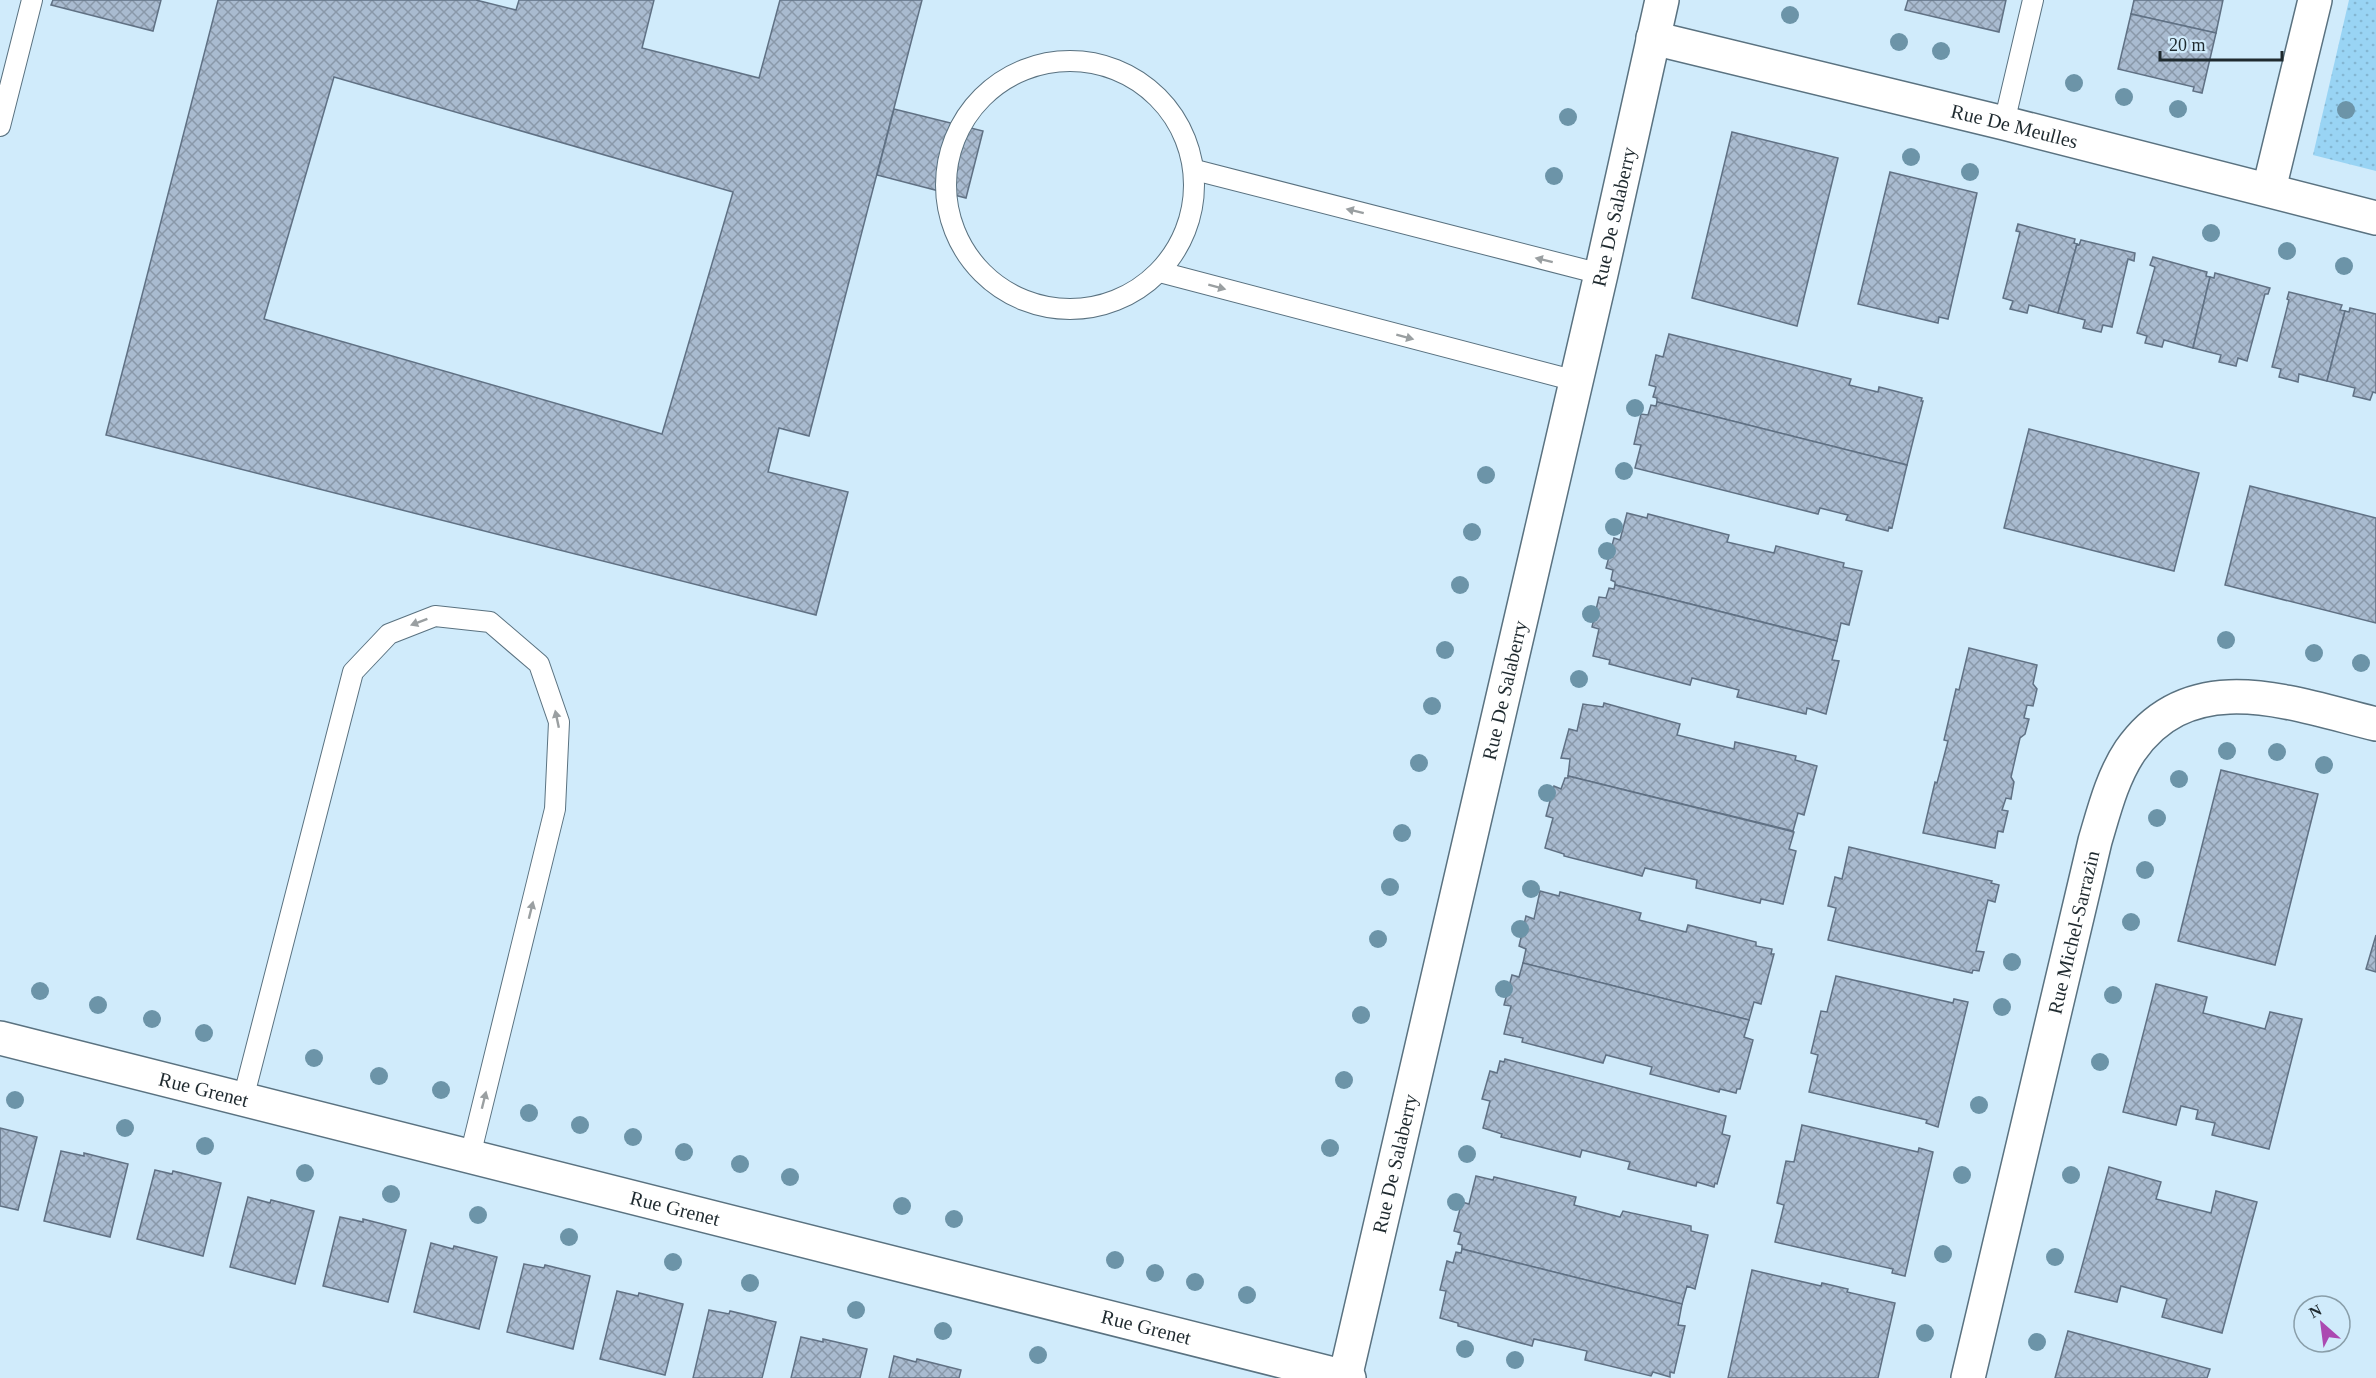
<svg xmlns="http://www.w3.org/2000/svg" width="2376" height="1378" font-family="'Times New Roman',serif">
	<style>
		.grass { fill: url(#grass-dots) }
		.building { fill: url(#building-cross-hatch); stroke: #607184; stroke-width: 1.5; fill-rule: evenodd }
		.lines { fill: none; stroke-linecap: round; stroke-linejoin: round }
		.lane-casing { stroke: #5a7280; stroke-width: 22 }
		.street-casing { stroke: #5a7280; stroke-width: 36 }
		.secondary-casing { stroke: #5a7280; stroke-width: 36 }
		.lane { stroke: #fff; stroke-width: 20 }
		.street { stroke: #fff; stroke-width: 33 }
		.secondary { stroke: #fff; stroke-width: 33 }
		.tree { fill: #6c94a8 }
		.oneway { fill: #9a9fa1 }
		.labels { text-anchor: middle; stroke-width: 4.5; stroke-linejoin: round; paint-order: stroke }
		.street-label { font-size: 20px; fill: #1f2a2f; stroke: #d0ebfb }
	</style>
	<defs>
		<pattern id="grass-dots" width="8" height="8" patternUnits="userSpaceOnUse" patternTransform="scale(1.5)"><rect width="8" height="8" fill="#99d4f4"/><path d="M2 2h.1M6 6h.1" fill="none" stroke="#83b6d2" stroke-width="1.8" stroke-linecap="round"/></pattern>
		<pattern id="building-cross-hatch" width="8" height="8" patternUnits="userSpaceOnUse" patternTransform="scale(1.5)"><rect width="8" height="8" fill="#a9bbd0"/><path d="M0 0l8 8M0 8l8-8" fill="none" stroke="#8998a9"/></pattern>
	</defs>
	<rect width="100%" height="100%" fill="#d0ebfb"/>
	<!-- grass -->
	<path class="grass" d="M2349 0H2376V171L2313 155Z"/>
	<!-- building -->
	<g class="building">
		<path d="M53 0H161L153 31 51 5Z"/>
		<path d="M218 0H476L516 10 519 0H654L642 48 759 78 780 0H922L809 436 779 428 768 472 848 492 816 615 106 435ZM334 77 733 192 662 434 264 319Z"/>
		<path d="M1908 0H2006L1999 32 1905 10Z"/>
		<path d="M2134 0H2223L2216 33 2131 14Z"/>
		<path d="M2131 14 2216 33 2202 93 2193 91 2194 87 2118 69Z"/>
		<path d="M894 109 983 131 966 198 877 175Z"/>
		<path d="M1732 132 1838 158 1797 326 1692 298Z"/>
		<path d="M1890 172 1977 193 1948 319 1939 317 1938 323 1858 304Z"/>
		<path d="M2018 224 2075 239 2074 243 2077 244 2058 313 2029 305 2027 313 2010 309 2013 301 2003 298 2020 232 2016 231Z"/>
		<path d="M2081 240 2135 253 2134 261 2128 259 2112 327 2103 325 2101 332 2083 328 2085 320 2058 313 2077 244 2079 245Z"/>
		<path d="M2153 257 2207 272 2206 276 2210 277 2193 348 2164 340 2162 347 2145 343 2147 336 2137 333 2155 267 2150 265Z"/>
		<path d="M2215 273 2270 288 2268 294H2265L2247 361 2238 358 2236 366 2219 362 2221 355 2193 348 2210 277 2214 278Z"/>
		<path d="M2289 292 2342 305 2340 310 2345 311 2327 381 2299 374 2298 382 2279 377 2281 369 2272 367 2289 300 2287 299Z"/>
		<path d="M2350 308 2376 314V393L2373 392 2370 400 2353 396 2355 388 2327 381 2345 311 2349 312Z"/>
		<path d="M1669 334 1851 379 1849 385 1878 392 1879 387 1922 398 1921 401H1923L1907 465 1657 402V398L1653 397 1656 387 1649 385 1656 355 1663 357Z"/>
		<path d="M1657 402 1907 465 1892 528 1889 527 1888 531 1846 520 1848 515 1820 508 1818 514 1635 468 1641 445 1634 444 1641 414 1648 415 1651 405 1656 406Z"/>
		<path d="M2029 429 2199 473 2174 571 2004 528Z"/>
		<path d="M2250 486 2376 518V623L2225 585Z"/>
		<path d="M1627 513 1647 518 1648 514 1729 535 1727 542 1774 553 1776 546 1844 563 1843 567 1862 571 1849 625 1841 623 1837 641 1615 585V582L1611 580 1613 570 1606 568 1614 538 1620 540Z"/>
		<path d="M1615 585 1837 641 1832 660 1839 661 1826 714 1807 708 1806 714 1737 697 1739 690 1692 678 1690 685 1609 664 1610 660 1593 656 1599 629 1592 627 1599 597 1606 598 1609 588 1614 589Z"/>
		<path d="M1969 648 2037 665 2033 684 2037 689 2033 706 2027 705 2024 718 2029 719 2025 734 2020 738 2011 777 2014 782 2011 799 2006 798 2002 810 2008 811 2003 832 1998 831 1995 848 1923 833 1935 782 1937 783 1948 741 1944 740 1956 689 1959 690Z"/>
		<path d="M1604 703 1680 724 1677 735 1734 749 1735 742 1796 756 1795 760 1817 766 1804 815 1798 813 1793 831 1568 776 1570 759 1561 758 1569 729 1577 731 1583 704 1603 707Z"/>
		<path d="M2221 770 2318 794 2275 965 2178 941Z"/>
		<path d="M1568 776 1794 832 1789 849 1796 851 1783 904 1761 899 1760 903 1696 888 1697 880 1645 868 1642 876 1564 856V854L1545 848 1553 818 1546 816 1554 786 1561 789 1565 778H1568Z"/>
		<path d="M1849 847 1992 881 1991 883 1999 885 1995 902 1988 900 1976 951 1984 952 1979 971 1973 970 1972 973 1828 940 1836 908 1828 906 1835 877 1842 879Z"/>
		<path d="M1540 891 1559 896 1560 892 1641 913 1639 920 1686 932 1688 925 1756 942V946L1772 949 1771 954H1774L1761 1004 1754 1002 1749 1020 1523 963 1526 949 1519 946 1526 916 1534 919Z"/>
		<path d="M2376 935V972L2366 969Z"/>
		<path d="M1523 963 1749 1020 1744 1037 1753 1040 1740 1089H1737L1736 1093 1720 1089 1719 1092 1650 1074 1652 1067 1606 1055 1603 1063 1522 1042 1523 1038 1504 1034 1511 1006 1504 1005 1512 975 1519 977Z"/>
		<path d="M1836 976 1953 1003 1954 999 1968 1002 1938 1127 1926 1123 1927 1120 1809 1092 1818 1055 1811 1053 1821 1011 1827 1012Z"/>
		<path d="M2156 984 2207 997 2203 1013 2265 1029 2270 1012 2302 1019 2269 1149 2212 1135 2215 1123 2196 1119 2198 1110 2181 1106 2176 1125 2123 1112Z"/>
		<path d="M1505 1059 1726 1116 1722 1134 1730 1136 1717 1184 1715 1183 1714 1187 1697 1182 1696 1186 1628 1169 1630 1162 1582 1150 1580 1157 1501 1137 1502 1134 1483 1128 1490 1101 1482 1099 1490 1071 1497 1073 1500 1061 1504 1062Z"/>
		<path d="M1802 1125 1918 1152 1919 1148 1933 1152 1905 1276 1892 1273 1893 1269 1775 1242 1784 1205 1777 1203 1786 1161 1794 1162Z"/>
		<path d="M0 1128 37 1137 18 1210 0 1206Z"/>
		<path d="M61 1151 84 1156V1153L128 1164 110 1237 44 1221Z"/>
		<path d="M2109 1167 2161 1182 2156 1199 2211 1213 2216 1191 2257 1202 2222 1333 2162 1317 2167 1299 2121 1286 2117 1302 2075 1292Z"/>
		<path d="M155 1170 172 1174 173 1171 221 1183 203 1256 137 1239Z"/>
		<path d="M1476 1176 1493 1180 1494 1177 1576 1197 1574 1205 1620 1217 1623 1211 1691 1226V1231L1708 1235 1695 1289 1687 1286 1682 1304 1462 1249V1245L1458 1244 1461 1233 1454 1231 1462 1202 1469 1204Z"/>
		<path d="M248 1197 270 1203 271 1200 314 1211 295 1284 230 1267Z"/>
		<path d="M340 1217 363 1222V1219L406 1230 388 1302 323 1286Z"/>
		<path d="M431 1243 453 1249 454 1246 497 1257 479 1329 414 1312Z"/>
		<path d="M1462 1249 1682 1304 1678 1325 1685 1326 1674 1373 1670 1372V1377L1653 1372 1651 1376 1585 1360 1587 1351 1534 1339 1532 1346 1458 1326V1323L1440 1318 1446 1291 1440 1290 1447 1261 1453 1263 1456 1252 1461 1253Z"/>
		<path d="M524 1264 544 1268 545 1265 590 1276 573 1349 507 1332Z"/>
		<path d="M1752 1270 1821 1286 1822 1283 1848 1289 1847 1292 1895 1303 1878 1378H1728Z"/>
		<path d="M617 1291 638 1296 639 1293 683 1304 665 1375 600 1359Z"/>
		<path d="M709 1310 729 1314 730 1311 776 1322 762 1378H693Z"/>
		<path d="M2068 1331 2210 1369 2207 1378H2055Z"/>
		<path d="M801 1337 823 1342V1339L867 1349 860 1378H791Z"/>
		<path d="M894 1356 916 1362 917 1359 961 1370 959 1378H889Z"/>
	</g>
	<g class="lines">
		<defs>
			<g id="lane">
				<circle cx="1070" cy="185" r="124"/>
				<path d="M2004 123 2033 0"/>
				<path d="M0 126 32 0"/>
				<path d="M1195 170 1601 274"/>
				<path d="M1160 272 1576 381"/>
				<path d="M243 1099 353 672 389 634 435 616 490 622 539 664 559 722 555 809 470 1156"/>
			</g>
			<g id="street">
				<path id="s1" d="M1653 38 2004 123 2376 218"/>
				<path d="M2269 189 2315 0"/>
				<path id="s2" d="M1968 1378 2095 841C2104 811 2112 778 2130 751 2191 663 2293 704 2376 724"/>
			</g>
			<g id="secondary">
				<path id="s3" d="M0 1038 1349 1378"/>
				<path id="s4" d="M1345 1378 1601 274 1662 0"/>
			</g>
		</defs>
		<!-- lane casing -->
		<use href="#lane" class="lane-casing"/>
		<!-- street casing -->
		<use href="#street" class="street-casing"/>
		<!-- secondary casing -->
		<use href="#secondary" class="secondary-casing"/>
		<!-- lane -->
		<use href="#lane" class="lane"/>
		<!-- street -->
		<use href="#street" class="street"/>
		<!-- secondary -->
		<use href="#secondary" class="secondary"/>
	</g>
	<!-- trees -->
	<g class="tree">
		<circle cx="1790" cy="15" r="9"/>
		<circle cx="1899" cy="42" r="9"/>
		<circle cx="1941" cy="51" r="9"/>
		<circle cx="2074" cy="83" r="9"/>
		<circle cx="2124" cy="97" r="9"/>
		<circle cx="2178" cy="109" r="9"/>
		<circle cx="2346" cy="110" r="9"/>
		<circle cx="1568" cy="117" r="9"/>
		<circle cx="1911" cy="157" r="9"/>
		<circle cx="1970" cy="172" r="9"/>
		<circle cx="1554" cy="176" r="9"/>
		<circle cx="2211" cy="233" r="9"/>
		<circle cx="2287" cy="251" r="9"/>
		<circle cx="2344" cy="266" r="9"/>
		<circle cx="1635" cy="408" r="9"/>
		<circle cx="1624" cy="471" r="9"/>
		<circle cx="1486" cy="475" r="9"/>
		<circle cx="1614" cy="527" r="9"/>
		<circle cx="1472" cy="532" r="9"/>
		<circle cx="1607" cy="551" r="9"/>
		<circle cx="1460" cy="585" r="9"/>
		<circle cx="1591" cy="614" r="9"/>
		<circle cx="2226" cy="640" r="9"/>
		<circle cx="1445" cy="650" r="9"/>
		<circle cx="2314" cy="653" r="9"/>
		<circle cx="2361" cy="663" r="9"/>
		<circle cx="1579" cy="679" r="9"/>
		<circle cx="1432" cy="706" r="9"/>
		<circle cx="2227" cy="751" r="9"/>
		<circle cx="2277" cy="752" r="9"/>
		<circle cx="1419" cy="763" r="9"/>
		<circle cx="2324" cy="765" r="9"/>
		<circle cx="2179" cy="779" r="9"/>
		<circle cx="1547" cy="793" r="9"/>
		<circle cx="2157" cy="818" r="9"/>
		<circle cx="1402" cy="833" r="9"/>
		<circle cx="2145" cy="870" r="9"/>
		<circle cx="1390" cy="887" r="9"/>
		<circle cx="1531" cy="889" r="9"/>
		<circle cx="2131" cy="922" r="9"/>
		<circle cx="1520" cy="929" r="9"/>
		<circle cx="1378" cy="939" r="9"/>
		<circle cx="2012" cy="962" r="9"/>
		<circle cx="1504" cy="989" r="9"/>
		<circle cx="40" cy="991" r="9"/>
		<circle cx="2113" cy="995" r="9"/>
		<circle cx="98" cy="1005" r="9"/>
		<circle cx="2002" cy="1007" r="9"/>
		<circle cx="1361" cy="1015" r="9"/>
		<circle cx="152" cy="1019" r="9"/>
		<circle cx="204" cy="1033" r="9"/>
		<circle cx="314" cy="1058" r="9"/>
		<circle cx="2100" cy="1062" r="9"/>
		<circle cx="379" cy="1076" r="9"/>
		<circle cx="1344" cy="1080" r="9"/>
		<circle cx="441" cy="1090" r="9"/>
		<circle cx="15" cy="1100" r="9"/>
		<circle cx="1979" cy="1105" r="9"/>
		<circle cx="529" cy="1113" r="9"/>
		<circle cx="580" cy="1125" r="9"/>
		<circle cx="125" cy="1128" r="9"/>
		<circle cx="633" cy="1137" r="9"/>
		<circle cx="205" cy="1146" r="9"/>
		<circle cx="1330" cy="1148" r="9"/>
		<circle cx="684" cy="1152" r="9"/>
		<circle cx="1467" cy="1154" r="9"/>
		<circle cx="740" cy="1164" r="9"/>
		<circle cx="305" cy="1173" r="9"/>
		<circle cx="1962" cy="1175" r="9"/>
		<circle cx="2071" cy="1175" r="9"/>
		<circle cx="790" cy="1177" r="9"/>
		<circle cx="391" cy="1194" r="9"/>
		<circle cx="1456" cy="1202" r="9"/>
		<circle cx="902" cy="1206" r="9"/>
		<circle cx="478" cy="1215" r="9"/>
		<circle cx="954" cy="1219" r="9"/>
		<circle cx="569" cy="1237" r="9"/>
		<circle cx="1943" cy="1254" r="9"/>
		<circle cx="2055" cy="1257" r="9"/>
		<circle cx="1115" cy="1260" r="9"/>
		<circle cx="673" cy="1262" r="9"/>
		<circle cx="1155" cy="1273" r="9"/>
		<circle cx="1195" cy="1282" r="9"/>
		<circle cx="750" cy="1283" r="9"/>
		<circle cx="1247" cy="1295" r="9"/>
		<circle cx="856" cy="1310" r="9"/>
		<circle cx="943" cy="1331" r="9"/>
		<circle cx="1925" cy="1333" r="9"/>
		<circle cx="2037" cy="1342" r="9"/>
		<circle cx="1465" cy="1349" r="9"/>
		<circle cx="1038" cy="1355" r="9"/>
		<circle cx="1515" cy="1360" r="9"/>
	</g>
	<!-- one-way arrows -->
	<defs><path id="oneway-solid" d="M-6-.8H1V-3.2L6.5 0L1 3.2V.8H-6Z" transform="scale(1.5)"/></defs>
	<g class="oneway">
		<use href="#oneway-solid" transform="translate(1355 211) rotate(-166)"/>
		<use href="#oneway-solid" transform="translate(1544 260) rotate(-166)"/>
		<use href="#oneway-solid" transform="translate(1217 287) rotate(15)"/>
		<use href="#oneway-solid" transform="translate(1405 337) rotate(15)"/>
		<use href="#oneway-solid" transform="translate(419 622) rotate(159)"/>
		<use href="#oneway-solid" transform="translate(557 719) rotate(-102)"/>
		<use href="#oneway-solid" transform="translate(531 910) rotate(-76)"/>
		<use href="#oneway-solid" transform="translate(484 1100) rotate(-76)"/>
	</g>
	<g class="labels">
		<!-- street labels -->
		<g class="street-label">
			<text dy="7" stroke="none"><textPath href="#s1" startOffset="372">Rue De Meulles</textPath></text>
			<text dy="7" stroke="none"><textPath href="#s4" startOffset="1192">Rue De Salaberry</textPath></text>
			<text dy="7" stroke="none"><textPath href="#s4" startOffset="706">Rue De Salaberry</textPath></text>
			<text dy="7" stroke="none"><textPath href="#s2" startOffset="458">Rue Michel-Sarrazin</textPath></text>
			<text dy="7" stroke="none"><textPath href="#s3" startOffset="210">Rue Grenet</textPath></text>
			<text dy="7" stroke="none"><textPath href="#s4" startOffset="220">Rue De Salaberry</textPath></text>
			<text dy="7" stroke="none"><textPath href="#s3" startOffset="696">Rue Grenet</textPath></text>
			<text dy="7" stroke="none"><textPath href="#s3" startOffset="1182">Rue Grenet</textPath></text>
		</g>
	</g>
	<!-- north arrow -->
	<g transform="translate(2322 1324) rotate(332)"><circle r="28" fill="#d0ebfb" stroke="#899ea9" stroke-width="1.5"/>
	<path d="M0-4.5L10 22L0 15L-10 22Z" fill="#ab49b1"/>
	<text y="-9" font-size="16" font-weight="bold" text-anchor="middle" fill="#1f2a2f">N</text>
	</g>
	<!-- scale -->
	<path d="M2160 51v9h122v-9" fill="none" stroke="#1f2a2f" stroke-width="3"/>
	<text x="2169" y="51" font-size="18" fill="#1f2a2f" stroke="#d0ebfb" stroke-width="4.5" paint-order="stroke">20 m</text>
</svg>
